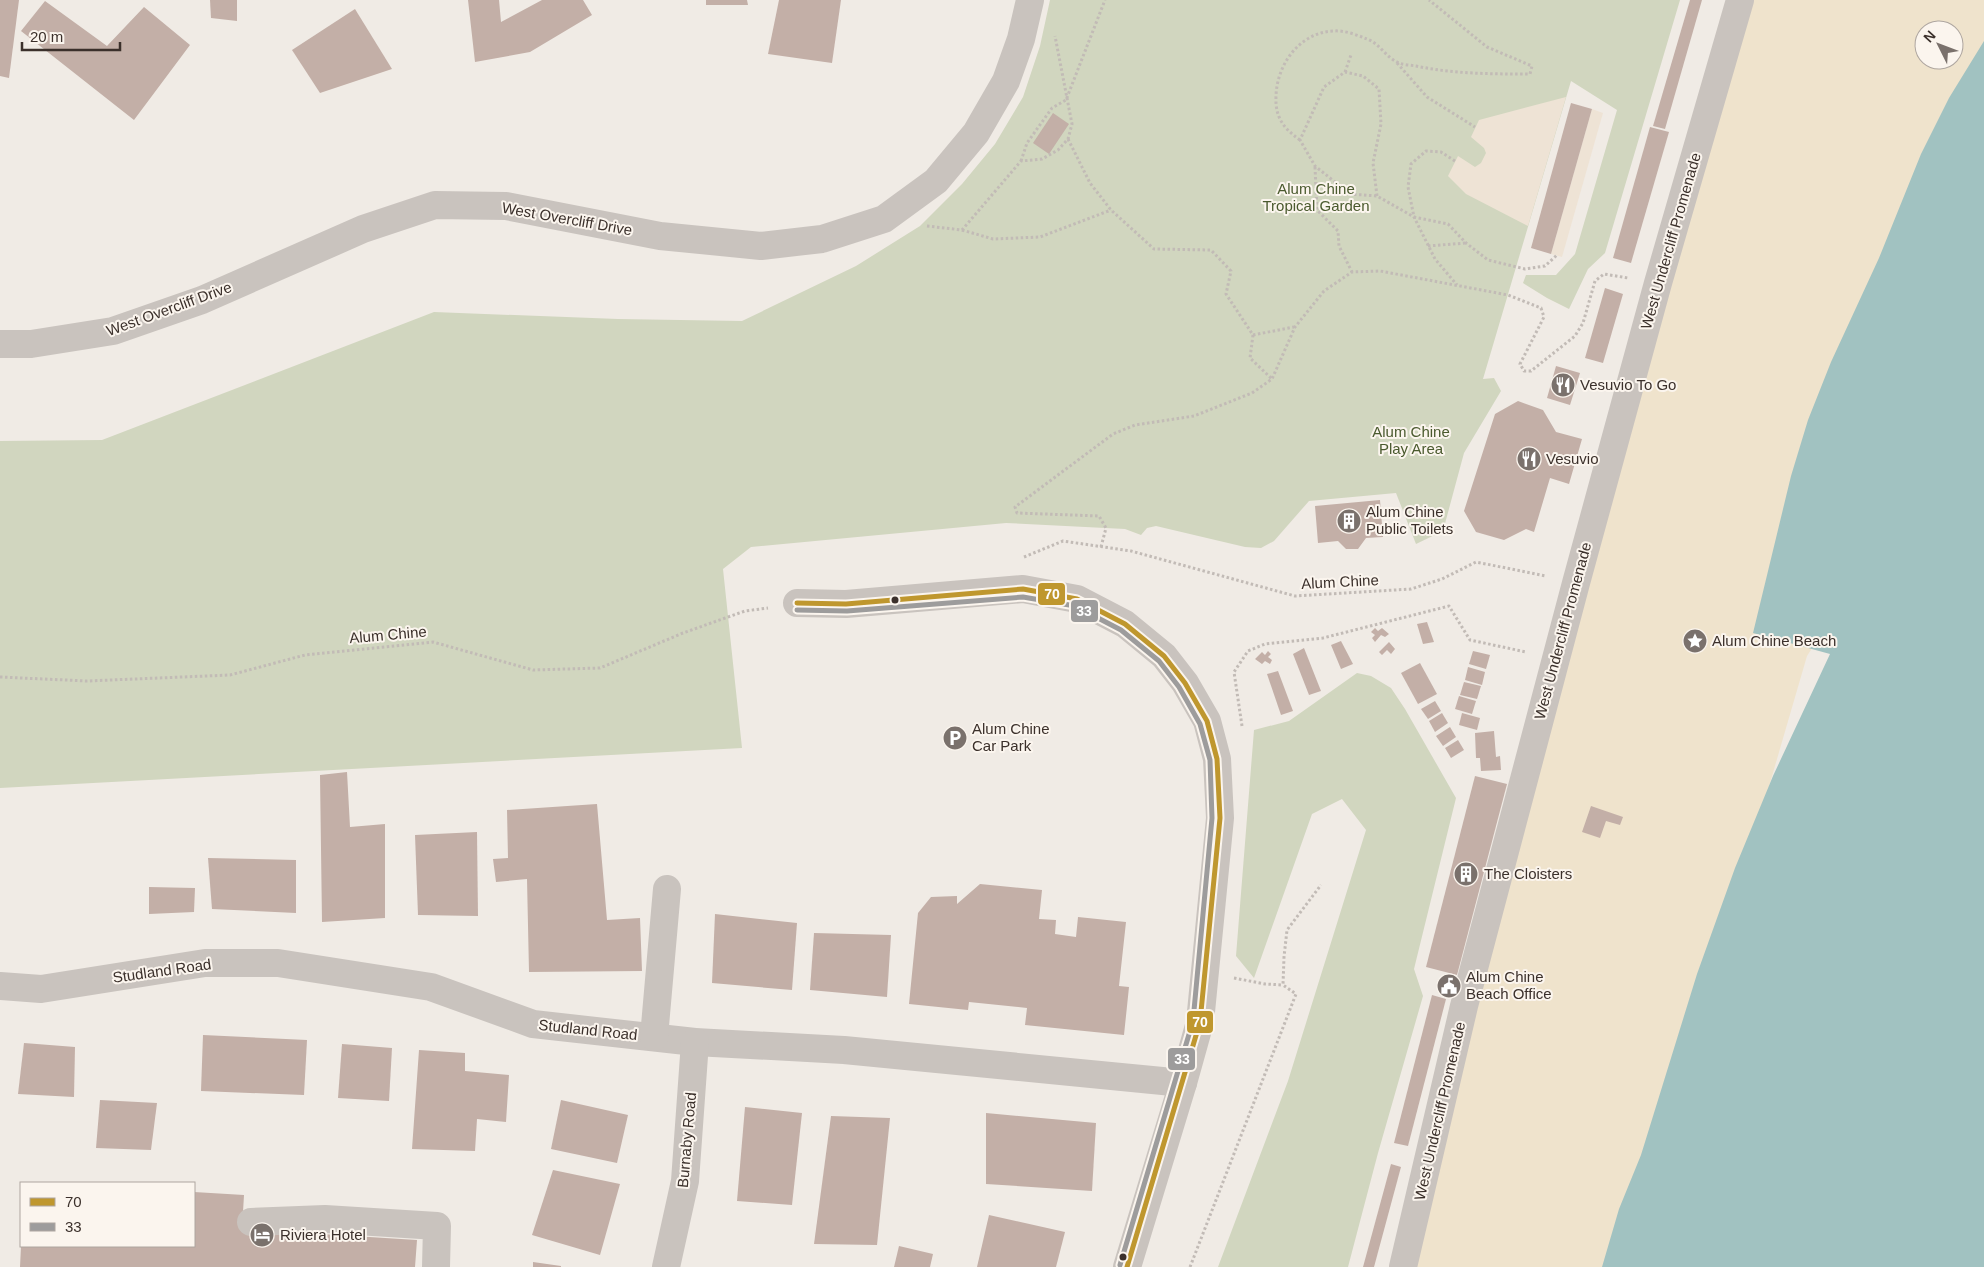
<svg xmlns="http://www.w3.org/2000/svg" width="1984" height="1267" font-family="Arial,sans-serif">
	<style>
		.green { fill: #d1d6bf }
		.sand { fill: #efe3cc; fill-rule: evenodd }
		.plaza { fill: #eee3d5 }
		.water { fill: #a1c2c1 }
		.building { fill: #c3afa7 }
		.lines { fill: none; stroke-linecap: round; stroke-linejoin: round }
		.path { stroke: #c2bbb6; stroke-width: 3; stroke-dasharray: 2.5 2.5; stroke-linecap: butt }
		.minor { stroke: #c9c3be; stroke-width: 28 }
		.bus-1-casing { stroke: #fbf5ee; stroke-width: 9 }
		.bus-2-casing { stroke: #fbf5ee; stroke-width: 9 }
		.bus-1 { stroke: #bf972e; stroke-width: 5 }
		.bus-2 { stroke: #9d9c9c; stroke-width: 5 }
		.bus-dot { fill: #3b302b; stroke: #fbf5ee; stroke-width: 2 }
		.labels { text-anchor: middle; stroke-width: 4; stroke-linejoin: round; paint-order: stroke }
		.park-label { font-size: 15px; fill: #4a5a2e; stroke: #fbf5ee }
		.street-label { font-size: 15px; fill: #3b302b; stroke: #fbf5ee }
		.poi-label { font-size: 15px; fill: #3b302b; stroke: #fbf5ee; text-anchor: start }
		.line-badge { stroke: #fbf5ee; stroke-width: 2 }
		.badge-label { font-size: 14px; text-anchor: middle; font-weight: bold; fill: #fff }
	</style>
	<rect width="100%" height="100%" fill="#f0ebe5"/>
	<!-- green -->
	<g class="green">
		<path d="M1050 0H1680L1605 253 1588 269 1569 309 1547 298 1523 283 1526 275H1556L1575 254 1617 110 1571 81 1483 379 1494 378 1501 391 1464 453 1443 531 1416 544 1396 493 1309 501 1274 541 1261 548 1245 547 1156 526 1147 528 1141 535 1125 529 1006 523 751 547 723 569 742 748 0 788V441L102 440 434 312 618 319 742 321 856 266 920 226 962 184 995 144 1023 97 1040 46Z"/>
		<path d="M1357 673 1371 676 1391 688 1405 709 1456 798 1414 969 1423 996 1378 1153 1348 1267H1218L1288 1081 1366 830 1342 799 1312 814 1254 978 1236 956 1254 730 1289 721Z"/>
	</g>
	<!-- sand -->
	<path class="sand" d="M1752 0H1984V47L1826 627 1807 656 1687 1068 1641 1267H1404L1670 286ZM1924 30H1954V60H1924Z"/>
	<!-- plaza -->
	<g class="plaza">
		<path d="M1566 97 1528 226 1466 194 1448 176 1458 156 1475 167 1481 163 1486 153 1484 148 1471 137 1479 120Z"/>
		<path d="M1592 109 1603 113 1562 257 1551 254Z"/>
	</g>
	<!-- water -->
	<path class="water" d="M1984 41V1267H1602L1619 1209 1641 1155 1697 974 1735 868 1773 776 1830 654 1753 633 1791 476 1808 420 1831 362 1879 258 1921 154 1949 98Z"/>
	<!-- building -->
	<g class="building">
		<path d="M0 0H19L9 78 0 76Z"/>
		<path d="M210 0H237V21L211 18Z"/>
		<path d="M468 0H499L501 22 542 0H583L592 15 530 52 475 62Z"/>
		<path d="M706 0H747L748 5H706Z"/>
		<path d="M779 0H841L832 63 768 54Z"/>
		<path d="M1690 0H1702L1665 129 1653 126Z"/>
		<path d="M45 1 107 46 144 7 190 45 134 120 21 31Z"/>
		<path d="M355 9 392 69 320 93 292 50Z"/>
		<path d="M1571 103 1592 109 1551 254 1531 248Z"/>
		<path d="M1053 113 1069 124 1049 154 1033 143Z"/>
		<path d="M1650 127 1669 132 1631 263 1613 258Z"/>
		<path d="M1605 288 1623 294 1603 363 1585 358Z"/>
		<path d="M1556 366 1580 373 1570 405 1547 398Z"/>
		<path d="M1518 401 1543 410 1556 432 1582 439 1569 484 1550 478 1534 532 1526 529 1504 540 1476 532 1464 511 1495 414Z"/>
		<path d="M1380 500 1383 537 1366 538 1358 549H1346L1338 541 1318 543 1315 506Z"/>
		<path d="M1427 622 1434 642 1423 644 1417 624Z"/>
		<path d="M1375 628 1378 631 1382 628 1389 634 1385 637 1381 635 1375 642 1372 638 1375 635 1371 632Z"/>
		<path d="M1341 641 1353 664 1341 669 1331 645Z"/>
		<path d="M1389 642 1395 649 1391 654 1387 650 1382 655 1379 652Z"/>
		<path d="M1304 648 1321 691 1309 695 1293 654Z"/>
		<path d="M1268 651 1271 654 1268 657 1272 660 1270 664 1265 661 1262 664 1255 659 1262 652 1265 655Z"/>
		<path d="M1473 651 1490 655 1486 669 1469 664Z"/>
		<path d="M1420 663 1437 694 1418 704 1401 673Z"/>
		<path d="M1468 667 1485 672 1482 685 1465 680Z"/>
		<path d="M1278 671 1293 711 1281 715 1267 674Z"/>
		<path d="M1464 682 1481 686 1477 699 1460 695Z"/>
		<path d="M1459 696 1476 701 1472 714 1455 709Z"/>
		<path d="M1435 701 1441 711 1428 719 1421 709Z"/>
		<path d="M1442 713 1448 723 1435 732 1429 721Z"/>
		<path d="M1462 713 1480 718 1477 730 1459 725Z"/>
		<path d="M1450 727 1456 737 1443 746 1436 736Z"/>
		<path d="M1494 731 1496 757 1500 756 1501 770 1481 771 1480 758H1476L1475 733Z"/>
		<path d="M1458 740 1464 750 1451 758 1445 748Z"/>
		<path d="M347 772 350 827 385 824V918L322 922 320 775Z"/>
		<path d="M1475 776 1507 784 1457 975 1426 967Z"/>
		<path d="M597 804 607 920 640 918 642 971 529 972 527 879 496 882 493 859 508 858 507 810Z"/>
		<path d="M1591 806 1623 817 1620 825 1606 821 1600 838 1582 832Z"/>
		<path d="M477 832 478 916 418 915 415 835Z"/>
		<path d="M208 858 296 860V913L212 909Z"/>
		<path d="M980 884 1042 890 1039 919 1056 920 1055 934 1076 937 1078 917 1126 922 1119 986 1129 987 1124 1035 1025 1025 1027 1008 969 1002 968 1010 909 1004 918 913 931 897 957 896V904Z"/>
		<path d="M149 887 195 888 194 912 149 914Z"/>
		<path d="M715 914 797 923 792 990 712 983Z"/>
		<path d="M814 933 891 935 887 997 810 990Z"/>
		<path d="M1445 978 1457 981 1453 995 1441 992Z"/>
		<path d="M1432 995 1446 999 1408 1146 1394 1143Z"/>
		<path d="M203 1035 307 1040 304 1095 201 1091Z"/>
		<path d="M24 1043 75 1047 74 1097 18 1094Z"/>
		<path d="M342 1044 392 1048 389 1101 338 1098Z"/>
		<path d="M419 1050 465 1053V1071L509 1075 506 1122 477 1119 475 1151 412 1149Z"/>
		<path d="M100 1100 157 1103 151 1150 96 1148Z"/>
		<path d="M561 1100 628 1115 617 1163 551 1149Z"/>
		<path d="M745 1107 802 1113 792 1205 737 1201Z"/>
		<path d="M986 1113 1096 1123 1092 1191 986 1184Z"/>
		<path d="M831 1116 890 1118 877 1245 814 1244Z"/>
		<path d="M1391 1164 1401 1167 1374 1267H1363Z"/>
		<path d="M553 1170 620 1184 600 1255 532 1235Z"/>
		<path d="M194 1192 244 1195 242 1229 417 1240 415 1267H20L21 1246H194Z"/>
		<path d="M989 1215 1065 1232 1056 1267H977Z"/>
		<path d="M899 1246 933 1254 930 1267H894Z"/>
		<path d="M533 1262 561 1266V1267H533Z"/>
	</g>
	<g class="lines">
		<!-- path -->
		<g class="path">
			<path d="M1397 63 1427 97 1475 127"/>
			<path d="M1345 72 1351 55"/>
			<path d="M1068 139 1090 183 1111 210 1154 249 1211 250 1231 271 1226 294 1253 335 1250 358 1272 379"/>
			<path d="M1300 140C1283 128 1275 117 1276 96 1277 64 1300 32 1334 31 1344 30 1357 35 1367 39 1379 43 1386 57 1397 62 1402 65 1410 65 1416 66 1454 74 1491 74 1530 74L1532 66 1487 47 1429 0"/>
			<path d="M1021 161 1027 143 1052 108 1066 100 1105 0"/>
			<path d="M1455 161 1441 152 1426 151 1411 164 1408 187 1414 217 1448 224 1466 243 1488 260 1525 269 1545 266 1557 255"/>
			<path d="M1315 167 1317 210 1338 231 1339 246 1352 272"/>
			<path d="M1377 196 1373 163 1381 124 1379 89 1363 76 1345 72 1324 87 1300 140 1315 166 1350 194 1377 196 1414 217 1435 259 1457 285"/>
			<path d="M927 226 962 230 1021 161 1042 159 1058 150 1068 139 1072 124 1055 36"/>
			<path d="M962 230 993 239 1040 237 1111 210"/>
			<path d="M1428 246 1466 243"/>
			<path d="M1253 335 1294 327"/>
			<path d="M1101 547 1106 528 1099 516 1017 513 1015 507 1113 434 1135 425 1194 416 1252 393 1272 379 1295 327 1324 291 1352 272 1380 271 1508 295 1541 308 1544 317 1520 364 1524 371H1531L1575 336 1583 323 1595 281 1604 274 1628 278"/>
			<path d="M1024 557 1063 541 1131 551 1295 596 1411 589 1442 579 1476 562 1546 576"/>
			<path d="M0 677 87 681 230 675 305 655 433 642 533 670 600 668 683 633 745 611 768 608"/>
			<path d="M1242 726 1234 672 1248 651 1265 644 1323 638 1449 606 1470 640 1526 652"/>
			<path d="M1234 978 1265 984 1283 985"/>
			<path d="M1190 1267 1296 994 1283 985 1284 957 1287 930 1321 885"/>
		</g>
		<!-- minor -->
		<g class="minor">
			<path d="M0 344H31L113 331 202 300 363 229 435 205 506 206 660 236 761 246 822 239 884 219 936 181 976 133 1006 81 1021 39 1030 0"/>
			<path d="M797 603 846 604 1023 589 1077 599 1125 624 1164 656 1185 683 1207 721 1217 759 1220 818 1200 1022 1183 1083 1127 1267"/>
			<path d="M0 986 41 989 205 963H278L431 987 533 1024 695 1042 844 1050 1183 1083"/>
			<path d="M654 1037 667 889"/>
			<path d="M251 1222 325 1219 437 1226 436 1267"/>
			<path d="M666 1267 685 1181 695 1042"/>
			<path d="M1403 1267 1464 1006 1576 583 1658 283 1740 0"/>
		</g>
		<defs>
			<path id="bus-1" d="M797 603 846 604 1023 589 1077 599 1125 624 1164 656 1185 683 1207 721 1217 759 1220 818 1200 1022 1127 1267"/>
			<path id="bus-2" d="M797 610 847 611 1023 597 1075 606 1121 630 1159 661 1179 687 1200 724 1210 760 1212 818 1193 1021 1120 1265"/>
		</defs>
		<!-- bus-1 casing -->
		<use href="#bus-1" class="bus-1-casing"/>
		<!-- bus-2 casing -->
		<use href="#bus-2" class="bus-2-casing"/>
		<!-- bus-1 -->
		<use href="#bus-1" class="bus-1"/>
		<!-- bus-2 -->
		<use href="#bus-2" class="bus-2"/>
	</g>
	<!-- icons -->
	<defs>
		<symbol id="restaurant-disc" viewBox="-11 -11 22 22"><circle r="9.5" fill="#7a716c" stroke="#fbf5ee"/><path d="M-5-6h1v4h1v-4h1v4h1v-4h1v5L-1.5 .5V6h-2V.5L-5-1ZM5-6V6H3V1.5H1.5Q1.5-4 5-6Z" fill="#fff"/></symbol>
		<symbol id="building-disc" viewBox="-11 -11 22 22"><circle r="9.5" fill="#7a716c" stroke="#fbf5ee"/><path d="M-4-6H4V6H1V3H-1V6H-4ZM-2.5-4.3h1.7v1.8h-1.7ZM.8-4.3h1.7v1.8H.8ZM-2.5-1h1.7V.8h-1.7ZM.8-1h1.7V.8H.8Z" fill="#fff"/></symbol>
		<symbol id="sight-disc" viewBox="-11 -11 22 22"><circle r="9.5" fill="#7a716c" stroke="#fbf5ee"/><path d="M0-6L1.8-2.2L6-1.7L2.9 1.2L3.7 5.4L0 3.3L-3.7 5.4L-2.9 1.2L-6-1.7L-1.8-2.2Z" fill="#fff"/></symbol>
		<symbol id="parking-disc" viewBox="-11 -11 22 22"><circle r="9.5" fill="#7a716c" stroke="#fbf5ee"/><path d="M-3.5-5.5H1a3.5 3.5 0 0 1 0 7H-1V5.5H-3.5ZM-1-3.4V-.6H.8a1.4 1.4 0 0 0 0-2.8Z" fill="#fff"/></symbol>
		<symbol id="civic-disc" viewBox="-11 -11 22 22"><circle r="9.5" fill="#7a716c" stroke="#fbf5ee"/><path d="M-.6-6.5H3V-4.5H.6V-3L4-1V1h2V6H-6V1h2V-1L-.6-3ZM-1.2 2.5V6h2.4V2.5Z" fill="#fff"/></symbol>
		<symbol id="hotel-disc" viewBox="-11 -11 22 22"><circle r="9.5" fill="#7a716c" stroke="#fbf5ee"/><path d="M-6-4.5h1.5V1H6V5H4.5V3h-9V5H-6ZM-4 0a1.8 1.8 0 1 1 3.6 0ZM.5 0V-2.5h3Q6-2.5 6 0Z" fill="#fff"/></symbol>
	</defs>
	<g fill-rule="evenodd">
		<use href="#restaurant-disc" x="1549" y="371" width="28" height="28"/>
		<use href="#restaurant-disc" x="1515" y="445" width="28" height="28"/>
		<use href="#building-disc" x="1335" y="507" width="28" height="28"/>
		<use href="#sight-disc" x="1681" y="627" width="28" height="28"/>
		<use href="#parking-disc" x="941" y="724" width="28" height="28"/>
		<use href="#building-disc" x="1452" y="860" width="28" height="28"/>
		<use href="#civic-disc" x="1435" y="972" width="28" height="28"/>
		<use href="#hotel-disc" x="248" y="1221" width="28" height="28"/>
	</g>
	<!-- markers -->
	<g class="bus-dot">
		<circle cx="895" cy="600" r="4.5"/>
		<circle cx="1123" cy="1257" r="4.5"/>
	</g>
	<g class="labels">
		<!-- park labels -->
		<g class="park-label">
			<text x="1316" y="194">Alum Chine<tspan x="1316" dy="17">Tropical Garden</tspan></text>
			<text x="1411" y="437">Alum Chine<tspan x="1411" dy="17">Play Area</tspan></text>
		</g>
		<!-- street labels -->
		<g class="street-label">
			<text transform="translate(567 219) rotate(10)" y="5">West Overcliff Drive</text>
			<text transform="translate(1671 241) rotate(-74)" y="5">West Undercliff Promenade</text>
			<text transform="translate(169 309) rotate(-20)" y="5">West Overcliff Drive</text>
			<text transform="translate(1340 582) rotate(-3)" y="5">Alum Chine</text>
			<text transform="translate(1563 631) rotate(-75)" y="5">West Undercliff Promenade</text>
			<text transform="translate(388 635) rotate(-5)" y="5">Alum Chine</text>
			<text transform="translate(162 971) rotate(-8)" y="5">Studland Road</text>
			<text transform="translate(588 1030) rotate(6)" y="5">Studland Road</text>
			<text transform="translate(1440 1111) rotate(-77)" y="5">West Undercliff Promenade</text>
			<text transform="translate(687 1140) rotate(-85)" y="5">Burnaby Road</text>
		</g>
		<!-- poi labels -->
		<g class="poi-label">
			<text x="1580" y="390">Vesuvio To Go</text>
			<text x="1546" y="464">Vesuvio</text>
			<text x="1366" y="517">Alum Chine<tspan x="1366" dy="17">Public Toilets</tspan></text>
			<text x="1712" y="646">Alum Chine Beach</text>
			<text x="972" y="734">Alum Chine<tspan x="972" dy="17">Car Park</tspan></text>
			<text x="1484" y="879">The Cloisters</text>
			<text x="1466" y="982">Alum Chine<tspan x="1466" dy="17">Beach Office</tspan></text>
			<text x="280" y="1240">Riviera Hotel</text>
		</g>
	</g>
	<g class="line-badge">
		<rect x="1037" y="582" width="29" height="24" rx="5" fill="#bf972e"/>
		<rect x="1070" y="599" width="29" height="24" rx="5" fill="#9d9c9c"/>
		<rect x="1186" y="1010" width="28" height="24" rx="5" fill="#bf972e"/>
		<rect x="1167" y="1047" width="29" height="24" rx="5" fill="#9d9c9c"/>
	</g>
	<g class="badge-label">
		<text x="1052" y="599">70</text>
		<text x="1084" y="616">33</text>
		<text x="1200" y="1027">70</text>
		<text x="1182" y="1064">33</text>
	</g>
	<!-- legend -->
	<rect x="20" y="1182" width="175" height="65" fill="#fbf5ee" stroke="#aea6a0"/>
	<rect x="30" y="1198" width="25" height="8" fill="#bf972e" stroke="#aea6a0"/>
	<text x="65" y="1207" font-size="15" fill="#3b302b">70</text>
	<rect x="30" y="1223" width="25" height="8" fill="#9d9c9c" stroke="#aea6a0"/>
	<text x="65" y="1232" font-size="15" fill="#3b302b">33</text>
	<!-- north arrow -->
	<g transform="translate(1939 45) rotate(312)"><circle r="24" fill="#fbf5ee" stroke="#aea6a0"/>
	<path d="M0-4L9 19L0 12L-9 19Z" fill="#7a716c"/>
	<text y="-8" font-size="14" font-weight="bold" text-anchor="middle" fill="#3b302b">N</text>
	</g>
	<!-- scale -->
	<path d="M22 42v8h98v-8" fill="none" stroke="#3b302b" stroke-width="2.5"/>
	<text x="30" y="42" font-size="15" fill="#3b302b" stroke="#fbf5ee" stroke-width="4" paint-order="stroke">20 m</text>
</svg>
